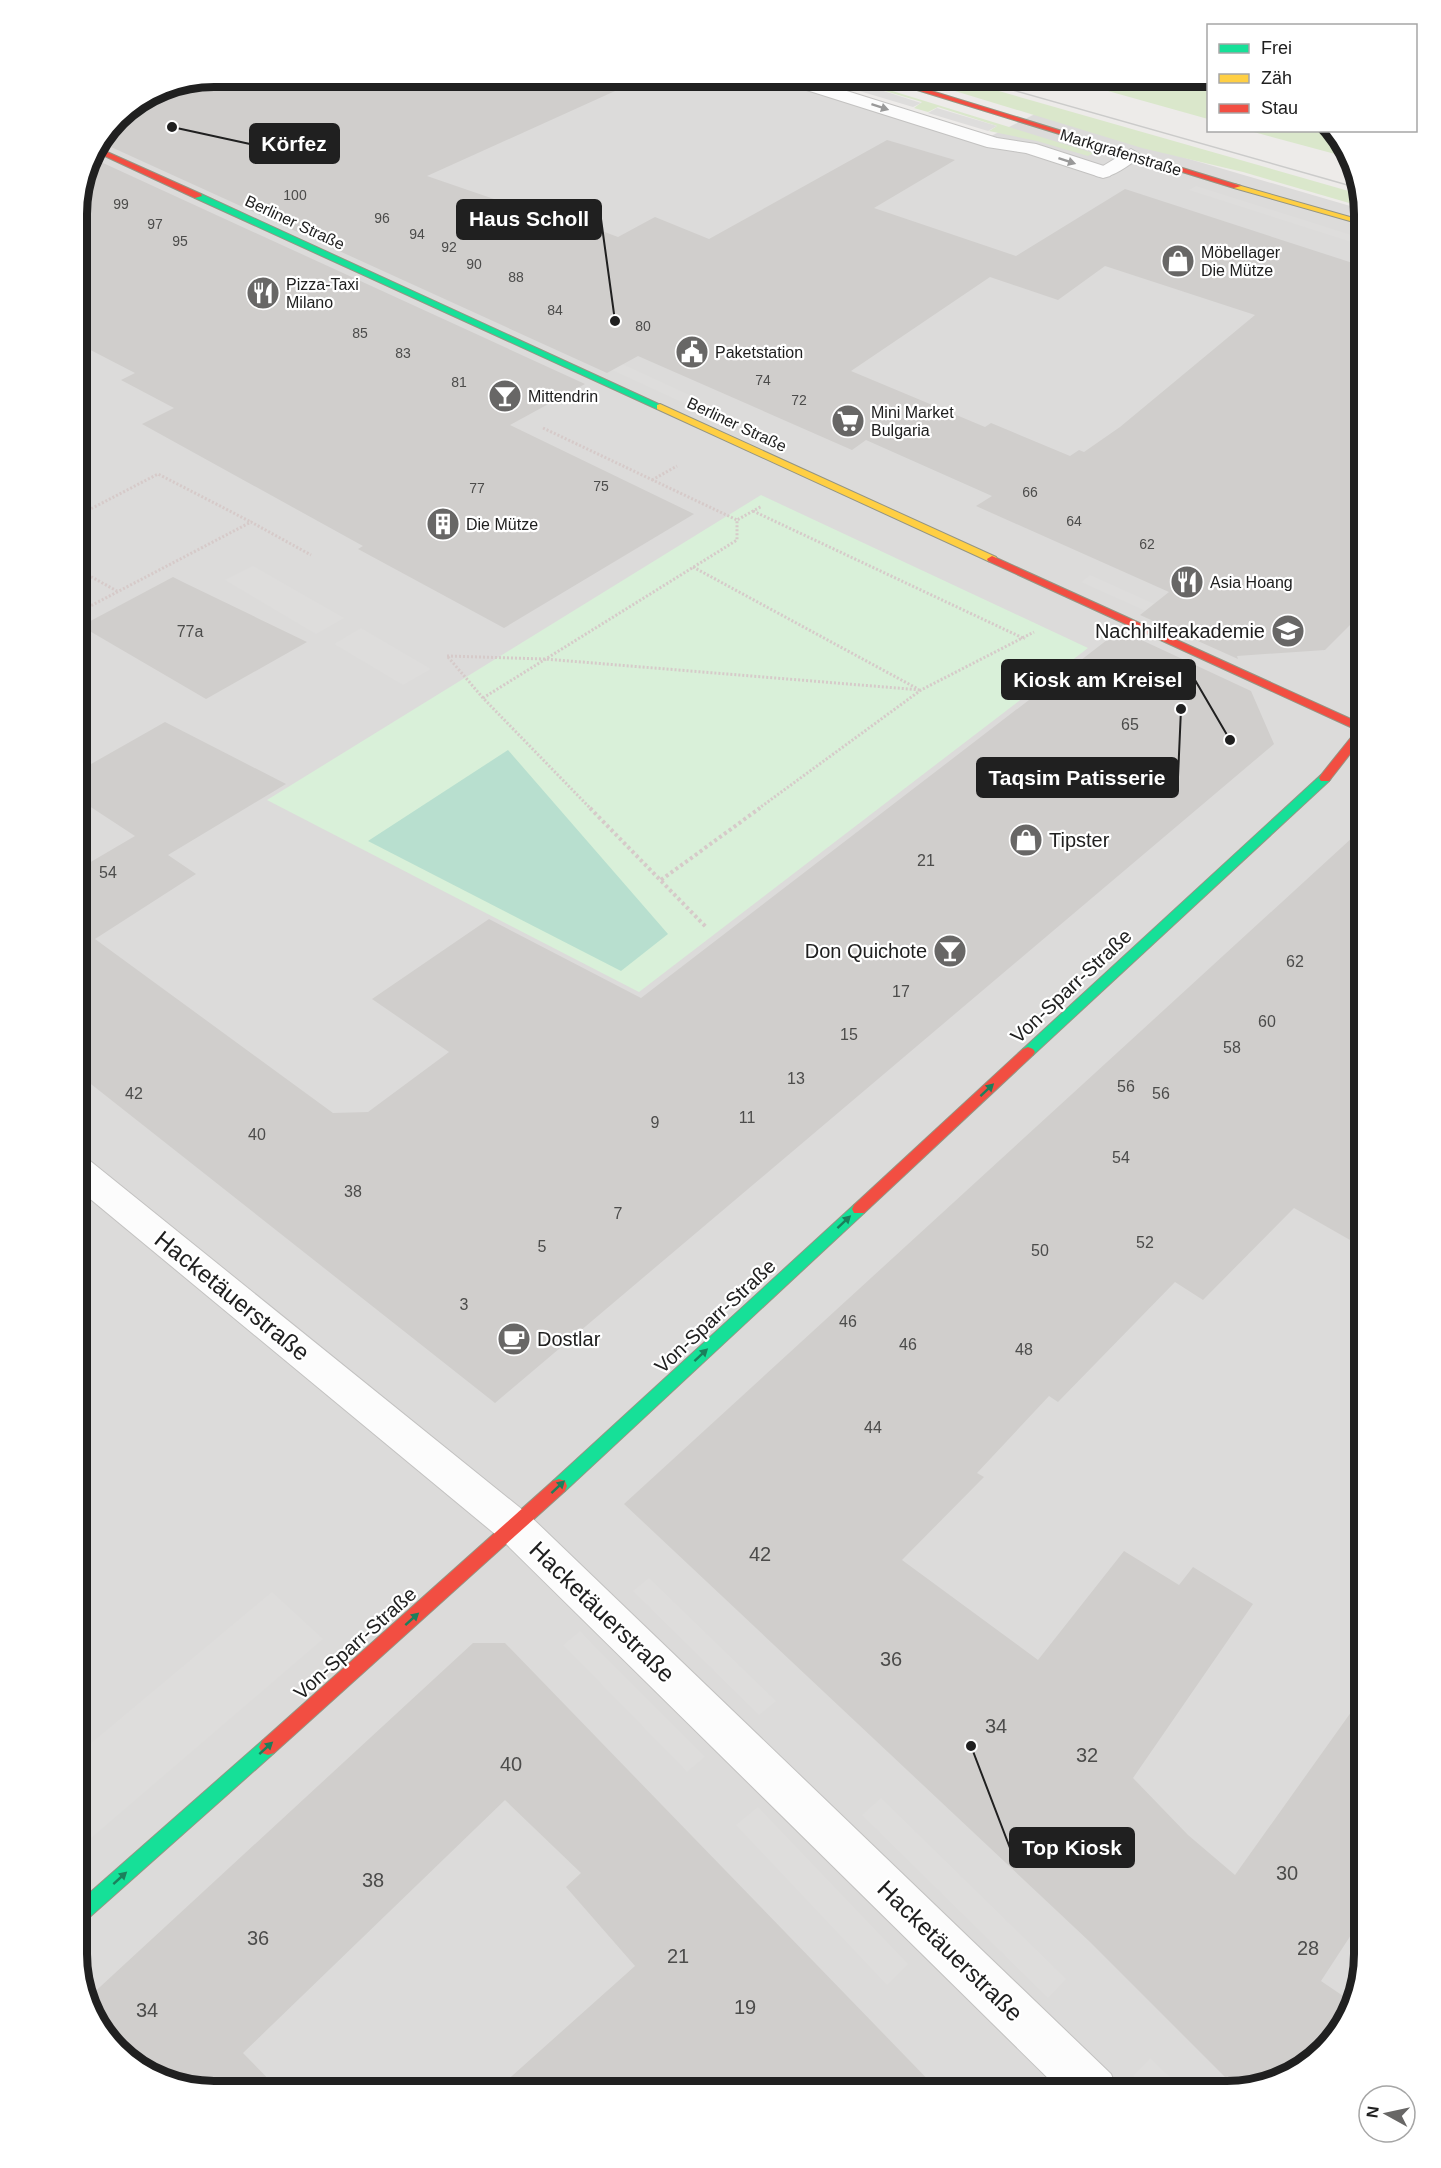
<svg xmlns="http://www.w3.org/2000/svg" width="1441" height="2168" font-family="Arial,sans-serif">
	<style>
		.residential { fill: #dcdbda }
		.construction { fill: #d6d5cb }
		.grass { fill: #dae7cb }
		.park { fill: #d9f0d9 }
		.pitch { fill: #b8dfcf }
		.parking { fill: #dedddc }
		.building { fill: #d0cecc; fill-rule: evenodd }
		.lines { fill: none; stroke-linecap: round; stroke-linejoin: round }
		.lane-casing { stroke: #c3c2c1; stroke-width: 2 }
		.street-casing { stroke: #c3c2c1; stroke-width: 2 }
		.fast-casing { stroke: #949583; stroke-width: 2 }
		.slow-casing { stroke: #949583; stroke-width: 2 }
		.jam-casing { stroke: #949583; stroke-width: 2 }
		.path-far1 { stroke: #d6cac9; stroke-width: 3; stroke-dasharray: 2 2; stroke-linecap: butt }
		.path { stroke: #d6cac9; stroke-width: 4; stroke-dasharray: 3 3; stroke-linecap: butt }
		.lane { fill: #fcfcfc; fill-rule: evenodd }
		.street { fill: #fcfcfc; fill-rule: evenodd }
		.fast { fill: #16e098; fill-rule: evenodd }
		.slow { fill: #ffcf43; fill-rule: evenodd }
		.jam { fill: #f24e42; fill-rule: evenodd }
		.tram { stroke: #cbcbca; stroke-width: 1.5 }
		.oneway { fill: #999 }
		.oneway2 { fill: #1b805c }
		.labels { text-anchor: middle; stroke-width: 4.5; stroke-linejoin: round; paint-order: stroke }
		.far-number-label { font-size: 14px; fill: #4c4c4b }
		.far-street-label { font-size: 16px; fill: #202020; stroke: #fff }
		.far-poi-label { font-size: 16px; fill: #202020; stroke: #fff; text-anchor: start }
		.number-label { font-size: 16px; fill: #4c4c4b }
		.poi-label { font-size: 20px; fill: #202020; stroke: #fff; text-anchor: end }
		.street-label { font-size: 20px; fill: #202020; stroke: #fff }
		.near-number-label { font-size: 20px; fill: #4c4c4b }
		.near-street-label { font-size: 24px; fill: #202020; stroke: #fff }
		.rim { fill: none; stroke: #202020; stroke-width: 8 }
		.leader { fill: none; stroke: #202020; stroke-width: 2 }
		.callout-dot { fill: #202020; stroke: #fff; stroke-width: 2 }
		.callout { fill: #202020; stroke: #202020; stroke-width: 2 }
		.callout-label { font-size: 21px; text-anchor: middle; font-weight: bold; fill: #fff }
	</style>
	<rect width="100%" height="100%" fill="#edebe9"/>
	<!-- residential -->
	<path class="residential" d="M214 77H779L985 139 1035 114 1364 210V1955L1346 2023 1296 2073 1228 2091H205L145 2073 95 2023 77 1954V205L87 161 117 116 162 87Z"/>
	<!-- construction -->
	<path class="construction" d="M1150 77H1208V88Z"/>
	<!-- grass -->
	<g class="grass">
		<path d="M839 77H847L1093 153 1088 156 1037 141 989 131 997 126 938 107 928 112 914 108 922 102 865 85 856 89 842 85 850 80Z"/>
		<path d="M909 77H950L1359 194 1363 207 1243 172 1142 148Z"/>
		<path d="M1025 77H1150L1208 88V119L1083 84 1073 90Z"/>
		<path d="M1250 131H1331L1346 145 1350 158Z"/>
	</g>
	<!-- park -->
	<path class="park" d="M761 495 1088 648 639 992 267 800Z"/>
	<!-- pitch -->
	<path class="pitch" d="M508 750 668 934 621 971 368 841Z"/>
	<!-- parking -->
	<g class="parking">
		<path d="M865 85 921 103 913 107 856 90Z"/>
		<path d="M937 108 997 126 988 131 928 113Z"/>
		<path d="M1196 186 1364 239V246L1189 190Z"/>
		<path d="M607 357 698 399 688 405 597 363Z"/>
		<path d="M253 566 344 618 316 634 225 580Z"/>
		<path d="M1090 575 1241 643 1233 650 1081 582Z"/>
		<path d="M361 628 431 669 403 685 334 644Z"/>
		<path d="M649 1578 776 1701 759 1715 633 1591Z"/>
		<path d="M272 1592 323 1639 77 1850V1755Z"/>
		<path d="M580 1631 705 1757 687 1772 563 1645Z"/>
		<path d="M881 1798 1066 1979 1048 1998 862 1815Z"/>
		<path d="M758 1807 908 1964 887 1985 736 1825Z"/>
		<path d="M1150 2058 1185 2091H1149L1133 2076Z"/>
	</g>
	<!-- building -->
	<g class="building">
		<path d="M214 76 646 77 427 176 579 228 586 225 618 237 655 217 709 239 887 140 955 160 874 208 1016 256 1125 189 1365 267V610L1325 650 1237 656 1238 659 1140 615 1169 592 976 506 992 496 866 440 852 450 638 356 607 373 100 142 117 116 162 87ZM1105 266 1255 315 1120 427 1084 452 1079 450 1070 456 991 423 985 427 851 371 990 277 1058 300Z"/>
		<path d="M90 157 585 384 510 425 694 514 504 628 358 549 363 546 142 424 174 408 121 380 135 373 77 343V205Z"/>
		<path d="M173 577 187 584 307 642 206 699 81 626Z"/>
		<path d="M1120 630 1251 691 1274 744 495 1403 77 1073V870L135 836 77 798V772L165 722 286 784 168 855 196 874 95 939 333 1113 368 1112 449 1052 372 999 489 919 641 998Z"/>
		<path d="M1365 826 1364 1248 1294 1208 1203 1300 1175 1282 1058 1402 1049 1396 977 1473 984 1477 902 1560 1038 1660 1124 1551 1179 1585 1193 1567 1253 1604 1133 1778 1188 1835 1235 1875 1364 1694V1915L1321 1981 1352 2002 1346 2023 1296 2073 1237 2089 1090 1942 624 1504Z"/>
		<path d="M473 1643H505L939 2091H495L635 1966 566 1887 581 1873 505 1800 243 2053 280 2091H205L145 2073 95 2023 88 1998Z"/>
	</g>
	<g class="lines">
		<defs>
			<path id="lane" d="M1131 149 1141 155 1138 159C1125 167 1111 180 1096 176L1093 172Z"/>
			<g id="street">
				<path d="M775 77H802L997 138 1036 144 1110 168 1113 172 1110 176 1103 178 1026 153 987 147 778 81Z"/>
				<path d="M77 1156 89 1160 529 1515 1111 2074 1118 2091H1061L501 1539 77 1188Z"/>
			</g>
			<g id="fast">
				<path d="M195 194H201L665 407 657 409 195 198Z"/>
				<path d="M1325 774 1329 775 1331 778 1329 781 1033 1055H1023L1021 1052 1023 1049 1321 775Z"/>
				<path d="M859 1204 864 1205 866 1209 864 1213 565 1491 559 1493 553 1491 551 1486 553 1481 854 1205Z"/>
				<path d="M268 1739 274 1741 277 1747 274 1753 84 1922 77 1925V1904L262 1741Z"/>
			</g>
			<g id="slow">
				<path d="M1234 184 1364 221V225L1234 188Z"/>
				<path d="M660 404 996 557 997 559 992 562 988 561 657 409V405Z"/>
			</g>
			<g id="jam">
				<path d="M875 77H886L1241 186 1234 188Z"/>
				<path d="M96 147 201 194 202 196 195 198 94 151Z"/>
				<path d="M992 556 1364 725V736L1329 781H1321L1319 778 1321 775 1357 730 988 561 987 559Z"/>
				<path d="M1028 1047 1033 1049 1035 1052 1033 1055 864 1213H854L852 1209 854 1205 1023 1049Z"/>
				<path d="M559 1479 565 1481 567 1486 565 1491 274 1753 268 1755 262 1753 259 1747 262 1741 553 1481Z"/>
			</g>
		</defs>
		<!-- lane casing -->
		<use href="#lane" class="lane-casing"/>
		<!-- street casing -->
		<use href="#street" class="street-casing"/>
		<!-- fast casing -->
		<use href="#fast" class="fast-casing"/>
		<!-- slow casing -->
		<use href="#slow" class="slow-casing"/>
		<!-- jam casing -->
		<use href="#jam" class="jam-casing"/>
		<!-- path-far1 -->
		<g class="path-far1">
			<path d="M543 428 737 520"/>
			<path d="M652 480 677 466"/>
			<path d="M753 511 1025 639"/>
			<path d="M77 516 158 474 251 522"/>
			<path d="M693 567 918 689"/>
			<path d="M77 569 117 591"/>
			<path d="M77 613 251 522 311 555"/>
			<path d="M447 656 545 659 921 690"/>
			<path d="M448 657 483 698 591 809"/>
			<path d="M483 698 737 540V520L762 506"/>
			<path d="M758 809 921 690 1034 632"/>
		</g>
		<!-- path -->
		<g class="path">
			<path d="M590 808 707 928"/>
			<path d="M661 880 760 808"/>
		</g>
		<!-- lane -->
		<use href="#lane" class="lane"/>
		<!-- street -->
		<use href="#street" class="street"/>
		<!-- fast -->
		<use href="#fast" class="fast"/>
		<!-- slow -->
		<use href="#slow" class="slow"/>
		<!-- jam -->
		<use href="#jam" class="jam"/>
		<!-- tram -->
		<path class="tram" d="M967 77 1358 188"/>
	</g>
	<!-- one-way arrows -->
	<defs><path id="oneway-solid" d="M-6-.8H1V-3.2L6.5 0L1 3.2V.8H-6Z" transform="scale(1.5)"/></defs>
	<g class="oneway">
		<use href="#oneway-solid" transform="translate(880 107) rotate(18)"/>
		<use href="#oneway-solid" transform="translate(1067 161) rotate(18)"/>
	</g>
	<g class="oneway2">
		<use href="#oneway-solid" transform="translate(987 1090) rotate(-43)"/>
		<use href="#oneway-solid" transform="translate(844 1222) rotate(-43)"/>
		<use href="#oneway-solid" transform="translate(701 1355) rotate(-43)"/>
		<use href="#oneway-solid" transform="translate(558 1487) rotate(-43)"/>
		<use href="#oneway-solid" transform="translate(412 1619) rotate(-42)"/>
		<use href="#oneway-solid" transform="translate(266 1748) rotate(-42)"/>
		<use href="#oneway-solid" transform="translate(120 1878) rotate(-42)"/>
	</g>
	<!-- icons -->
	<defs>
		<symbol id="shop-disc" viewBox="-11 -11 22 22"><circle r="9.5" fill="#686766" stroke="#fff"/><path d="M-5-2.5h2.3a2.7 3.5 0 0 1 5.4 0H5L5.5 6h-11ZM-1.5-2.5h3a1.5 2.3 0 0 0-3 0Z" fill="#fff"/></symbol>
		<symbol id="restaurant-disc" viewBox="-11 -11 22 22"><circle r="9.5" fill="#686766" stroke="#fff"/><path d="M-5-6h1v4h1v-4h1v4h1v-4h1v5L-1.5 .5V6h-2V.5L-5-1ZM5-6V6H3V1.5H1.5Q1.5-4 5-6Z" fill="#fff"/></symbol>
		<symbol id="civic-disc" viewBox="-11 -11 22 22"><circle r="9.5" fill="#686766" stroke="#fff"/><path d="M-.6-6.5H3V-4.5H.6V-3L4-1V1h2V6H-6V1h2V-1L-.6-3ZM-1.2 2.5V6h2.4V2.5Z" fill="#fff"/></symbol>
		<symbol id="bar-disc" viewBox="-11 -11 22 22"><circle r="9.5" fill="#686766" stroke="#fff"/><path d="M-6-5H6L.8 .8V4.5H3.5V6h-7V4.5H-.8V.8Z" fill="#fff"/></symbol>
		<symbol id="supermarket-disc" viewBox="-11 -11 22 22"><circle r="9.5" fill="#686766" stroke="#fff"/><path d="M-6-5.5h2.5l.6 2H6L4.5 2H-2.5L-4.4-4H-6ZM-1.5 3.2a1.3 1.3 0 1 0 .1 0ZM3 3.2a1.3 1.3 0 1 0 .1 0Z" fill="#fff"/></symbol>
		<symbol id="building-disc" viewBox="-11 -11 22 22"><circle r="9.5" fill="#686766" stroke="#fff"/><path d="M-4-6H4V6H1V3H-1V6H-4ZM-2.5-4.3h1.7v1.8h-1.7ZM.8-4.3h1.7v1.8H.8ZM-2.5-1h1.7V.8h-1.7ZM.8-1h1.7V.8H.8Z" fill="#fff"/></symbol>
		<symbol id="school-disc" viewBox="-11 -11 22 22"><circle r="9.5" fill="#686766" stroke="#fff"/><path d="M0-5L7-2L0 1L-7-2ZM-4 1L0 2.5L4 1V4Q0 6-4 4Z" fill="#fff"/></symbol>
		<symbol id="cafe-disc" viewBox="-11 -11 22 22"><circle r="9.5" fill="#686766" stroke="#fff"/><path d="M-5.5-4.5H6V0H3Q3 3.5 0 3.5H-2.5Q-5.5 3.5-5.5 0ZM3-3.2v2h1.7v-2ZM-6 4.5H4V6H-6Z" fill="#fff"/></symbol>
	</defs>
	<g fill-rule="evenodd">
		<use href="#shop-disc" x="1159" y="242" width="38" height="38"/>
		<use href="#restaurant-disc" x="244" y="274" width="38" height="38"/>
		<use href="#civic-disc" x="673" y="333" width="38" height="38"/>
		<use href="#bar-disc" x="486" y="377" width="38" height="38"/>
		<use href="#supermarket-disc" x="829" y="402" width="38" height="38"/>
		<use href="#building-disc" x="424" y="505" width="38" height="38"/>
		<use href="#restaurant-disc" x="1168" y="563" width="38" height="38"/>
		<use href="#school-disc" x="1269" y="612" width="38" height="38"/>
		<use href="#shop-disc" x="1007" y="821" width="38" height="38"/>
		<use href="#bar-disc" x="931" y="932" width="38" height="38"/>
		<use href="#cafe-disc" x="495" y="1320" width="38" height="38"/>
	</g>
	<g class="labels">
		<!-- far-number labels -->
		<g class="far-number-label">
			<text x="295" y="200">100</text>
			<text x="121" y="209">99</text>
			<text x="382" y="223">96</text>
			<text x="155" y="229">97</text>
			<text x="417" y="239">94</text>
			<text x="180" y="246">95</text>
			<text x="449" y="252">92</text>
			<text x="474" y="269">90</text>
			<text x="516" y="282">88</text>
			<text x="555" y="315">84</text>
			<text x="643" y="331">80</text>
			<text x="360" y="338">85</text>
			<text x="403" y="358">83</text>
			<text x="763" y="385">74</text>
			<text x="459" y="387">81</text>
			<text x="799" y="405">72</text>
			<text x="601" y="491">75</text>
			<text x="477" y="493">77</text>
			<text x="1030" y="497">66</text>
			<text x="1074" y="526">64</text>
			<text x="1147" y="549">62</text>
		</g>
		<!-- far-street labels -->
		<g class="far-street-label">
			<text transform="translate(1121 152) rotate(17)" y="6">Markgrafenstraße</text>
			<text transform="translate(295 222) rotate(25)" y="6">Berliner Straße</text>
			<text transform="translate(737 424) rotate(25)" y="6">Berliner Straße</text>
		</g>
		<!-- far-poi labels -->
		<g class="far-poi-label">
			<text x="1201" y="258">Möbellager<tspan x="1201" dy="18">Die Mütze</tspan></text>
			<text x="286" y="290">Pizza-Taxi<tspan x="286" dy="18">Milano</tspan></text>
			<text x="715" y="358">Paketstation</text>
			<text x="528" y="402">Mittendrin</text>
			<text x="871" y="418">Mini Market<tspan x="871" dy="18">Bulgaria</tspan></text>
			<text x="466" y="530">Die Mütze</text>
			<text x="1210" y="588">Asia Hoang</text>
		</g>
		<!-- number labels -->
		<g class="number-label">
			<text x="190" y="637">77a</text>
			<text x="1130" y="730">65</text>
			<text x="926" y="866">21</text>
			<text x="108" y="878">54</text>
			<text x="1295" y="967">62</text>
			<text x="901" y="997">17</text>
			<text x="1267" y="1027">60</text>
			<text x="849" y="1040">15</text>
			<text x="1232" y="1053">58</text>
			<text x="796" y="1084">13</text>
			<text x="1126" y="1092">56</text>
			<text x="134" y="1099">42</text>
			<text x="1161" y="1099">56</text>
			<text x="747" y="1123">11</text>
			<text x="655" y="1128">9</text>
			<text x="257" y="1140">40</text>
			<text x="1121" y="1163">54</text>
			<text x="353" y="1197">38</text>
			<text x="618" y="1219">7</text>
			<text x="1145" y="1248">52</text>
			<text x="542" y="1252">5</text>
			<text x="1040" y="1256">50</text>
			<text x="464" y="1310">3</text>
			<text x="848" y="1327">46</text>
			<text x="908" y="1350">46</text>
			<text x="1024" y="1355">48</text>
			<text x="873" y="1433">44</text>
		</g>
		<!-- poi labels -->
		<g class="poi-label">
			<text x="1265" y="638">Nachhilfeakademie</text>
			<text x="1049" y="847" text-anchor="start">Tipster</text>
			<text x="927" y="958">Don Quichote</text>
			<text x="537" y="1346" text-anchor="start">Dostlar</text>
		</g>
		<!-- street labels -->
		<g class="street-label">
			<text transform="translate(1071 986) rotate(-43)" y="7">Von-Sparr-Straße</text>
			<text transform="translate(715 1316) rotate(-43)" y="7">Von-Sparr-Straße</text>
			<text transform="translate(355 1643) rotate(-42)" y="7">Von-Sparr-Straße</text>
		</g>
		<!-- near-number labels -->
		<g class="near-number-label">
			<text x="760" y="1561">42</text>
			<text x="891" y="1666">36</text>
			<text x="996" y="1733">34</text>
			<text x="1087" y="1762">32</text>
			<text x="511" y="1771">40</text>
			<text x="1287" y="1880">30</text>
			<text x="373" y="1887">38</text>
			<text x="258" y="1945">36</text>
			<text x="1308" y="1955">28</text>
			<text x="678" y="1963">21</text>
			<text x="745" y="2014">19</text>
			<text x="147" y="2017">34</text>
		</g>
		<!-- near-street labels -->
		<g class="near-street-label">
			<text transform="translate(232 1296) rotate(39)" y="8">Hacketäuerstraße</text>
			<text transform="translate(602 1612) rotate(44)" y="8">Hacketäuerstraße</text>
			<text transform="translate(950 1951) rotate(44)" y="8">Hacketäuerstraße</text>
		</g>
	</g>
	<!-- crop -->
	<path d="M0 0H1441V2168H0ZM214 87H1227A127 127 0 0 1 1354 214V1954A127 127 0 0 1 1227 2081H214A127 127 0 0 1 87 1954V214A127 127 0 0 1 214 87Z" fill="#fff" fill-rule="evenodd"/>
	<path class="rim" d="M214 87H1227A127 127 0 0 1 1354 214V1954A127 127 0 0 1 1227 2081H214A127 127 0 0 1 87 1954V214A127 127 0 0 1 214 87Z"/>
	<!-- callouts -->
	<path class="leader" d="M172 127L250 144M615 321L601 219M1230 740L1195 680M1181 709L1178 777M971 1746L1010 1848"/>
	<g class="callout-dot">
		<circle cx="172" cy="127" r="6"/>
		<circle cx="615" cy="321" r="6"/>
		<circle cx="1230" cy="740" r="6"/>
		<circle cx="1181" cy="709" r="6"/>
		<circle cx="971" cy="1746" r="6"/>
	</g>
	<g class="callout">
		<rect x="250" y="124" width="89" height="39" rx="6"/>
		<rect x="457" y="200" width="144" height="39" rx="6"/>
		<rect x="1002" y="660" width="193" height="39" rx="6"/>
		<rect x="977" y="758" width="201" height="39" rx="6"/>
		<rect x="1010" y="1828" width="124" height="39" rx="6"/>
	</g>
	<g class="callout-label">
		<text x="294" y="151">Körfez</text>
		<text x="529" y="226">Haus Scholl</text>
		<text x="1098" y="687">Kiosk am Kreisel</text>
		<text x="1077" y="785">Taqsim Patisserie</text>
		<text x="1072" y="1855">Top Kiosk</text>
	</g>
	<!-- legend -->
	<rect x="1207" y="24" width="210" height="108" fill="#ffffff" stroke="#a6a6a6" stroke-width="1.5"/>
	<rect x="1219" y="44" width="30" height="9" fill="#16e098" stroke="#a6a6a6" stroke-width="1.5"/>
	<text x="1261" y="54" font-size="18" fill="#202020">Frei</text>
	<rect x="1219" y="74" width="30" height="9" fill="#ffcf43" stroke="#a6a6a6" stroke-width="1.5"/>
	<text x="1261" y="84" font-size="18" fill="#202020">Zäh</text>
	<rect x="1219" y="104" width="30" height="9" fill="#f24e42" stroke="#a6a6a6" stroke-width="1.5"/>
	<text x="1261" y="114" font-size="18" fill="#202020">Stau</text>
	<!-- north arrow -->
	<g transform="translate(1387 2114) rotate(278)"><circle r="28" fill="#ffffff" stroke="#a6a6a6" stroke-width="1.5"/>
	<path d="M0-4.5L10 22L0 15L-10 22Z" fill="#686766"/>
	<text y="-9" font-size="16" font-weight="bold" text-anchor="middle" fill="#202020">N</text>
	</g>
</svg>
